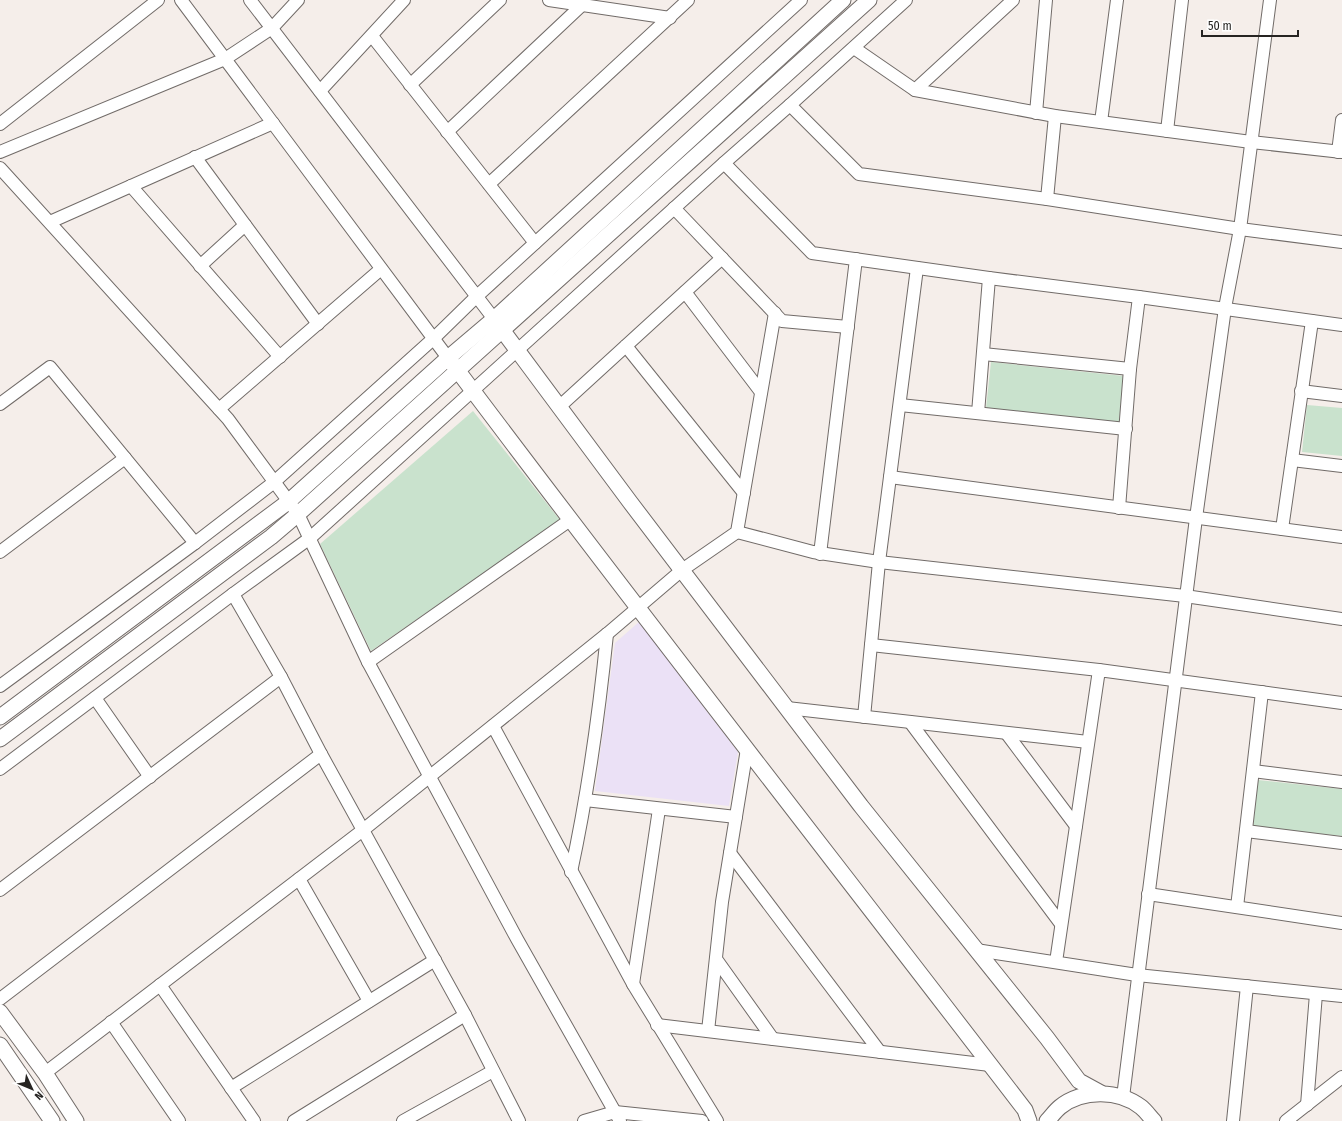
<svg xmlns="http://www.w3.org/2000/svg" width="1342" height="1121" font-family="'Fira Sans Condensed',sans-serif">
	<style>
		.industrial { fill: #ebe1f6 }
		.green { fill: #c9e2cd }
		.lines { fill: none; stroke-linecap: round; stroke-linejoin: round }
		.minor-casing { stroke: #716b68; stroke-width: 14 }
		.tertiary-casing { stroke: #716b68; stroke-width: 17 }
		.minor { stroke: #fff; stroke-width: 12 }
		.tertiary { stroke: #fff; stroke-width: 15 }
	</style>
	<rect width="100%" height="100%" fill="#f5eeea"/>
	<!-- industrial -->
	<path class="industrial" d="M639 622 738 752 729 806 595 791 615 643Z"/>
	<!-- green -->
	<g class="green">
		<path d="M991 362 1124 376 1119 422 986 408Z"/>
		<path d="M1307 405 1342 408V456L1302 452Z"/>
		<path d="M473 411 560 520 371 651 320 544Z"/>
		<path d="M1258 780 1342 789V836L1253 827Z"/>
	</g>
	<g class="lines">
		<defs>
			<g id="minor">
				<path d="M181 0 448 358"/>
				<path d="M250 0 494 319"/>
				<path d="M549 0 670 18"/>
				<path d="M372 36 535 243"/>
				<path d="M854 48 915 90 1055 116 1251 142 1342 152"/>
				<path d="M410 85 500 0"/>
				<path d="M915 90 1013 0"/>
				<path d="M320 91 404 0"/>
				<path d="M790 105 859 174 1047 199 1240 229 1342 242"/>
				<path d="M1036 113 1046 0"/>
				<path d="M1101 122 1117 0"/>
				<path d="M0 124 158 0"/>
				<path d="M1167 131 1182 0"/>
				<path d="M447 132 582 5"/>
				<path d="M0 152 225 59 272 28 298 0"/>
				<path d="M1338 152 1342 120"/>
				<path d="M195 157 318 324"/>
				<path d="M724 163 812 253 989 278 1139 297 1342 325"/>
				<path d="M0 168 228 419 298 514 368 662"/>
				<path d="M489 184 688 0"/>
				<path d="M131 186 280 357"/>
				<path d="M1047 199 1055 116"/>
				<path d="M674 208 782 321 848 327"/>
				<path d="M50 222 273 123"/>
				<path d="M200 266 245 225"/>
				<path d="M685 292 761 392"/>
				<path d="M626 346 744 493"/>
				<path d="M983 354 1130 369"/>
				<path d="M1301 391 1342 396"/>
				<path d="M0 404 50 367 195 543"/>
				<path d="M900 405 1126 429"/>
				<path d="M559 407 722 258"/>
				<path d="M219 409 381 269"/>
				<path d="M978 413 989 278"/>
				<path d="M1292 460 1342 466"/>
				<path d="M890 477 1342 537"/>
				<path d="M1119 508 1130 369 1139 297"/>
				<path d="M570 520 368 662 517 939 620 1121"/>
				<path d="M1282 529 1312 321"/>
				<path d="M737 532 813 552 879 562 1185 596 1342 619"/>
				<path d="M0 552 125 458"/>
				<path d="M820 554 856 259"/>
				<path d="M233 594 281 677 321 754 465 1015 519 1121"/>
				<path d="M871 645 1099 670"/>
				<path d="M0 686 195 543 273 483 433 339 476 297 801 0"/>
				<path d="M95 698 150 777"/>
				<path d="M787 708 1088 742"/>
				<path d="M864 717 879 562 917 268"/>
				<path d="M910 722 1061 924"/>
				<path d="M493 726 633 984 717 1121"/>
				<path d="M1007 734 1076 826"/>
				<path d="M0 769 233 594 310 538 724 163 790 105 906 0"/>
				<path d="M1253 771 1342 782"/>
				<path d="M585 800 736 817"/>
				<path d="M1246 831 1342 843"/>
				<path d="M730 853 880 1052"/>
				<path d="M571 872C588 793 599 714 607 634"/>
				<path d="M299 879 369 1001"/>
				<path d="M0 890 281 677"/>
				<path d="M1148 894 1342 923"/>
				<path d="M1237 907 1262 692"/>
				<path d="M976 950 1137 975 1342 996"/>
				<path d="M716 959 773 1039"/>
				<path d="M1056 962 1099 670 1342 703"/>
				<path d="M633 984 659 809"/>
				<path d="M160 985 254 1121"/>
				<path d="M0 999 321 754"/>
				<path d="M111 1022 179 1121"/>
				<path d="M657 1025 990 1065"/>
				<path d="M708 1031 722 902 747 749"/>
				<path d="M45 1073 363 830 607 634 682 570 737 532 775 313"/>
				<path d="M231 1088 435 960"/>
				<path d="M1123 1097 1196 518 1225 308 1240 229 1270 0"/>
				<path d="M1307 1105 1316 994"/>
				<path d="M294 1121 465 1015"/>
				<path d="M403 1121 493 1071"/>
				<path d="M584 1121 615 1112 702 1121"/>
				<path d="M1233 1121 1247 986"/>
				<path d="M1286 1121 1342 1077"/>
			</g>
			<g id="tertiary">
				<path d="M497 323 630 502 861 806 1047 1038 1079 1081 1101 1093"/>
				<path d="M452 363C640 614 834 861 1025 1110L1029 1121"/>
				<path d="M0 717 288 502 448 358 494 319 843 0"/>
				<path d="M0 739 271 537 298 514 869 0"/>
				<path d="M0 1012 45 1073 76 1121"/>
				<path d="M0 1045 52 1121"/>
				<path d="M1047 1121C1051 1117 1055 1111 1060 1107 1083 1089 1119 1090 1141 1107 1146 1111 1150 1117 1154 1121"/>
			</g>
		</defs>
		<!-- minor casing -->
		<use href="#minor" class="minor-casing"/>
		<!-- tertiary casing -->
		<use href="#tertiary" class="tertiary-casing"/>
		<!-- minor -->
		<use href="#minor" class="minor"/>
		<!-- tertiary -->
		<use href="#tertiary" class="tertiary"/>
	</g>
	<!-- north arrow -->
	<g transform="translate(32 1089) rotate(134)" stroke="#ffffff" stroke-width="3" paint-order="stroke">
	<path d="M0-3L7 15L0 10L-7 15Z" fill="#262422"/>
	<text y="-6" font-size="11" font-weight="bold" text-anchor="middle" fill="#262422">N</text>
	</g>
	<!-- scale -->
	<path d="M1202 30v6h96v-6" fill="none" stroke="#262422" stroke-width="2"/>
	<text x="1208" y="30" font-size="12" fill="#262422" stroke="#ffffff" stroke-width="3" paint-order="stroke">50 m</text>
</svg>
